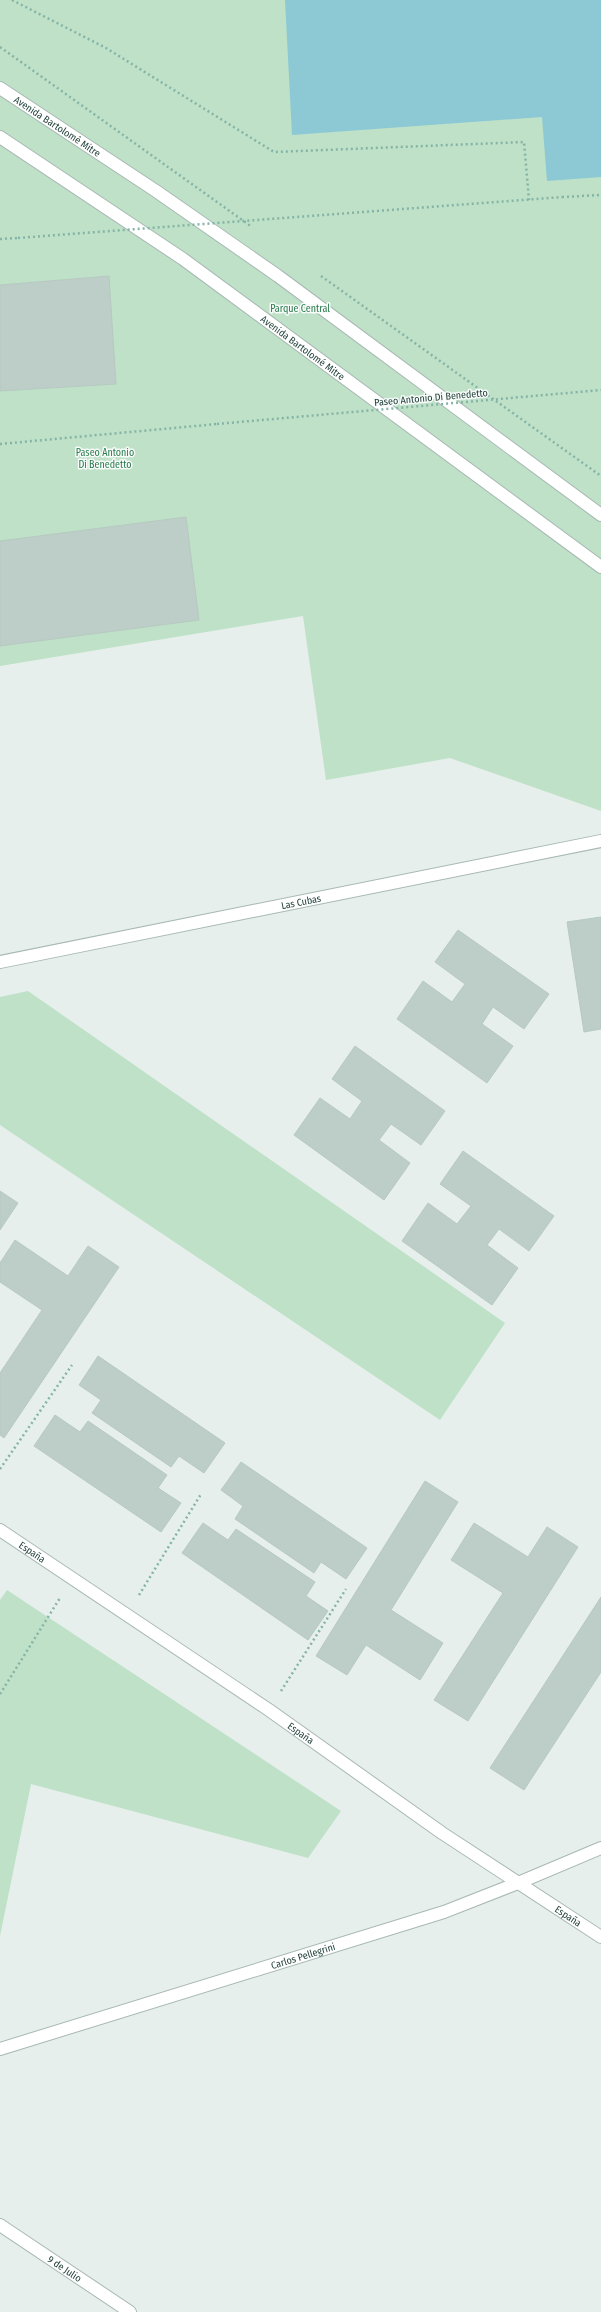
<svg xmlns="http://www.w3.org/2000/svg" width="601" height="2312" font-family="'Fira Sans Condensed',sans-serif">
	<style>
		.green { fill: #bee1c8 }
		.water { fill: #8cc9d5 }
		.building { fill: #bdcdc7; stroke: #b7c9c2 }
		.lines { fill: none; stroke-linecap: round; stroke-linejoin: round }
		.minor-casing { stroke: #a8b8b3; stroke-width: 14 }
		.tertiary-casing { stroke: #a8b8b3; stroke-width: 14 }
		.path { stroke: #85b4a6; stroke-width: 2.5; stroke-dasharray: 2 3; stroke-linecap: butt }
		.minor { stroke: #fff; stroke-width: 12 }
		.tertiary { stroke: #fff; stroke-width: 12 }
		.path-bridge { stroke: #85b4a6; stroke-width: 2.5; stroke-dasharray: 2 3; stroke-linecap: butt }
		.labels { text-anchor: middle; stroke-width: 3; stroke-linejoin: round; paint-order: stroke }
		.street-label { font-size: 10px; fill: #23423b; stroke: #f7fbf9 }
		.park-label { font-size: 10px; fill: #2b7b4c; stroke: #f7fbf9 }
	</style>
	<rect width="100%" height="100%" fill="#e6efeb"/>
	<!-- green -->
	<g class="green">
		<path d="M0 0H601V811L450 758 326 780 303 616 0 666Z"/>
		<path d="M28 991 505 1323 440 1420 0 1125V997Z"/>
		<path d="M7 1590 341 1811 308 1858 31 1784 0 1936V1600Z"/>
	</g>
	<!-- water -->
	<path class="water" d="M285 0H601V177L547 181 542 117 292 135Z"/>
	<!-- building -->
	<g class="building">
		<path d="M109 276 116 384 0 391V285Z"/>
		<path d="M186 517 199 620 0 646V541Z"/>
		<path d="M601 917V1029L584 1032 567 922Z"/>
		<path d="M458 930 549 994 524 1029 493 1007 482 1024 513 1046 487 1083 397 1019 423 981 452 1002 465 984 435 962Z"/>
		<path d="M355 1046 445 1111 421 1145 391 1124 379 1140 410 1163 384 1200 294 1135 320 1098 350 1119 362 1101 332 1079Z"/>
		<path d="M463 1151 554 1216 529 1251 499 1229 487 1245 518 1268 492 1305 402 1241 428 1203 457 1224 471 1206 440 1184Z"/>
		<path d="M0 1191 18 1203 0 1230Z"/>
		<path d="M15 1240 68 1276 88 1246 119 1267 4 1438 0 1435V1373L42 1310 0 1282V1263Z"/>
		<path d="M98 1356 225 1443 204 1473 179 1456 171 1467 92 1413 101 1400 79 1385Z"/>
		<path d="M55 1415 80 1432 88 1421 167 1475 158 1488 181 1503 161 1532 34 1446Z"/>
		<path d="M241 1462 367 1548 346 1579 321 1562 314 1573 235 1519 243 1506 221 1490Z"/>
		<path d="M425 1481 458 1502 391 1610 443 1643 420 1680 366 1645 347 1675 316 1656Z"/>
		<path d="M203 1523 228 1540 236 1529 315 1582 306 1596 328 1611 308 1640 182 1553Z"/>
		<path d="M474 1523 528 1557 547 1527 578 1547 468 1721 434 1700 503 1593 451 1560Z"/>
		<path d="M601 1597V1672L524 1790 490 1768Z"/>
	</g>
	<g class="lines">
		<defs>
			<g id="minor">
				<path id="s1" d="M0 962 601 841"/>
				<path id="s2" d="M0 1530 269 1710 442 1833 601 1937"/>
				<path id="s3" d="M0 2225 130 2312"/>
			</g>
			<g id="tertiary">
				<path id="s4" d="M0 88 156 191 278 276 601 515"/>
				<path id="s5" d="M0 137 183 259 601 567"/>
				<path id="s6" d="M0 2049 444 1912 518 1883 601 1848"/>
			</g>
		</defs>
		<!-- minor casing -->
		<use href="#minor" class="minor-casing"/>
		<!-- tertiary casing -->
		<use href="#tertiary" class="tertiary-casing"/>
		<!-- path -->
		<g class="path">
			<path d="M12 0 106 48 274 152 524 142 529 200"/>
			<path d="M0 47 252 227"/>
			<path d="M562 197 601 195"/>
			<path d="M0 239 18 238"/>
			<path d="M321 276 601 476"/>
			<path d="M0 444 217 424"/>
			<path d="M0 1469 72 1365"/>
			<path d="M139 1595 201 1494"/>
			<path d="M281 1691 346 1589"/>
			<path d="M0 1694 60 1598"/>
		</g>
		<!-- minor -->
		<use href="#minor" class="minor"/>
		<!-- tertiary -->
		<use href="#tertiary" class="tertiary"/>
		<!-- path-bridge -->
		<g class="path-bridge">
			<path d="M18 238 562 197"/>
			<path d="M217 424 601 390"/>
		</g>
	</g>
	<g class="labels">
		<!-- street labels -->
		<g class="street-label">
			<text dy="4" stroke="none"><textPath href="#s4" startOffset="69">Avenida Bartolomé Mitre</textPath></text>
			<text dy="4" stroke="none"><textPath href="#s5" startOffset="369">Avenida Bartolomé Mitre</textPath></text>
			<text transform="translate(431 397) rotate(-5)" y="4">Paseo Antonio Di Benedetto</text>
			<text dy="4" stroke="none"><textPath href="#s1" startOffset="307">Las Cubas</textPath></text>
			<text dy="4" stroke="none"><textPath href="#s2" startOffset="39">España</textPath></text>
			<text dy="4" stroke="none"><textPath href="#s2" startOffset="363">España</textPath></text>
			<text dy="4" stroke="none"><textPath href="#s2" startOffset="687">España</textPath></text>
			<text dy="4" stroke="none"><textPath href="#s6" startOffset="317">Carlos Pellegrini</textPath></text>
			<text dy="4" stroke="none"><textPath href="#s3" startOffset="78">9 de Julio</textPath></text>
		</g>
		<!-- park labels -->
		<g class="park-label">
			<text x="300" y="312">Parque Central</text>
			<text x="105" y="456">Paseo Antonio<tspan x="105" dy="12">Di Benedetto</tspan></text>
		</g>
	</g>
</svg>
